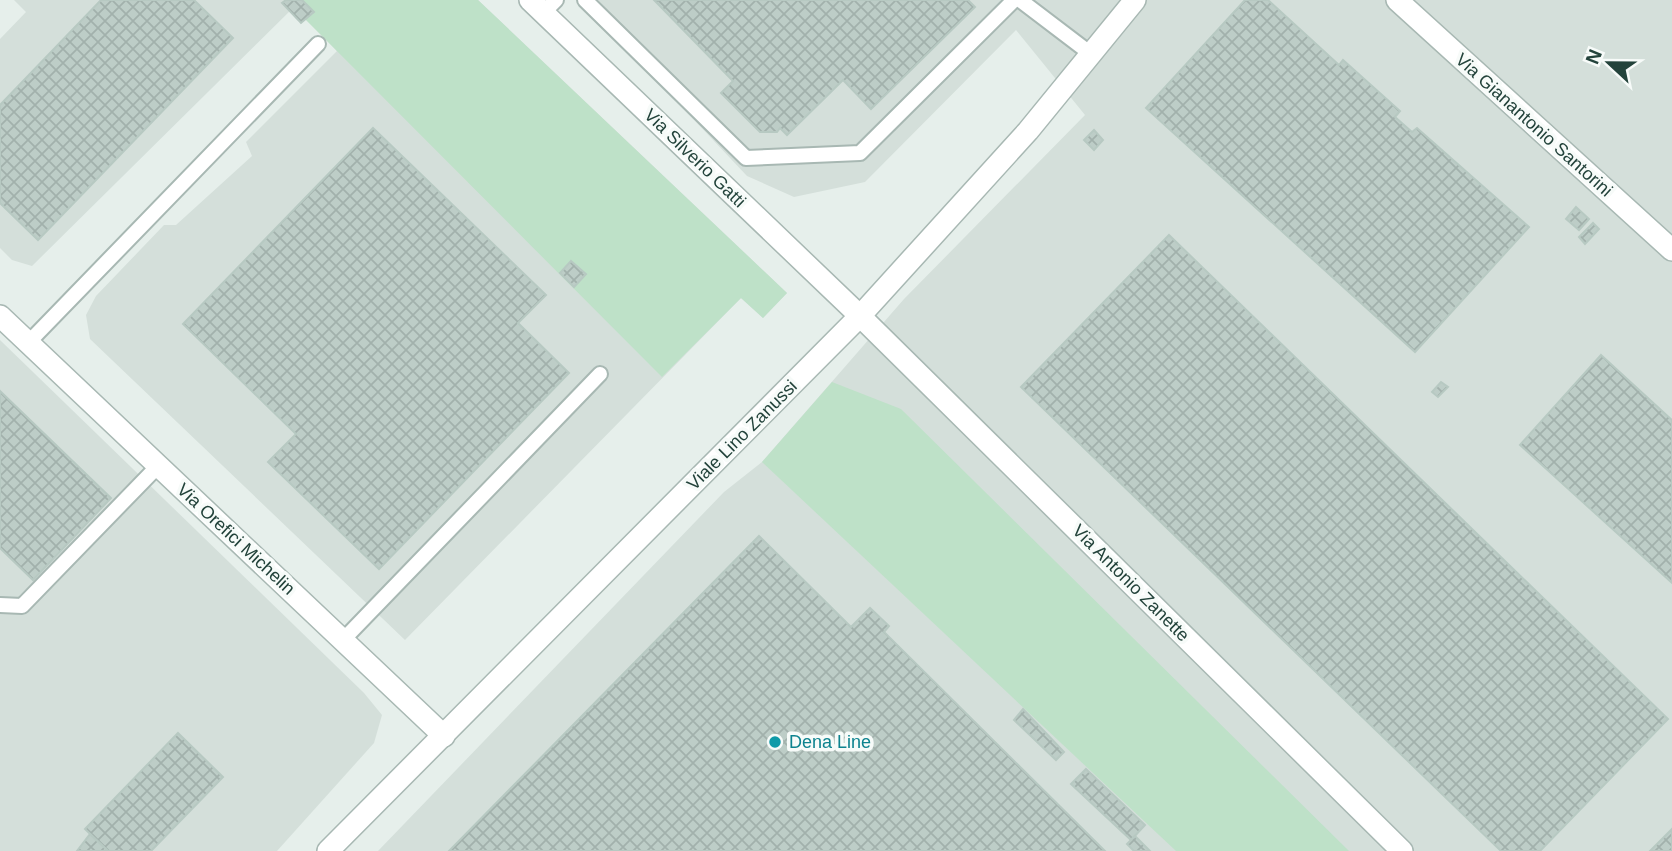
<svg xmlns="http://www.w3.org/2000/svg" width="1672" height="851" font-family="Arial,sans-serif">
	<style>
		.built { fill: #d4dfda }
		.green { fill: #bee1c8 }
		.building { fill: url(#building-cross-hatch); stroke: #b7c9c2; stroke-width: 2 }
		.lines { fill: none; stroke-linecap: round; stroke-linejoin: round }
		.service-casing { stroke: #a8b8b3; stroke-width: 18 }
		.minor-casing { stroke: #a8b8b3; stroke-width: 24 }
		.service { stroke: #fff; stroke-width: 14 }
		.minor { stroke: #fff; stroke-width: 21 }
		.culture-dot { fill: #0f9aa8; stroke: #f7fbf9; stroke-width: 2.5 }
		.labels { text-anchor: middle; stroke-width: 7; stroke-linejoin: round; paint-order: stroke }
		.street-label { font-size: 18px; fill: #23433b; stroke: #f7fbf9 }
		.culture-label { font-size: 18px; fill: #0d838f; stroke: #f7fbf9; text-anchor: start }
	</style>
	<defs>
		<pattern id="building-cross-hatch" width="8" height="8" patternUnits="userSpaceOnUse" patternTransform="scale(1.75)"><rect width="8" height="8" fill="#bdcdc7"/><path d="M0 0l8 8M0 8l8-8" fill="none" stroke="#a2b1ac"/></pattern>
	</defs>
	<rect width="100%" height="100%" fill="#e6efeb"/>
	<!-- built -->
	<g class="built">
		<path d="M14 0H478L787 293 763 318 741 298 405 640 90 339 86 315 96 296 164 225H176L252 156 246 142 337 51 296 5 32 266 12 260 0 248V39L26 12Z"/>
		<path d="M581 0H1672V851H378L724 492 762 462 904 299 1085 115 1016 30 865 182 794 197 747 176Z"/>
		<path d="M0 340 364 693 382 715 374 743 277 851H0Z"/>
	</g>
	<!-- green -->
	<g class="green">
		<path d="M286 0H478L787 293 763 318 741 298 662 377Z"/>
		<path d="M832 382 901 409 1349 851H1176L762 462Z"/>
	</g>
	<!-- building -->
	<g class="building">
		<path d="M101 0H194L233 38 38 240 0 203V105Z"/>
		<path d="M286 0H302L314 12 301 23 282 3Z"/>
		<path d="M654 0H968L975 7 871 109 843 80 787 135 780 128 777 132H760L721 93 733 81Z"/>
		<path d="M1245 0H1268L1339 65 1343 60 1400 111 1395 117 1412 132 1417 128 1529 227 1415 352 1146 108Z"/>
		<path d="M373 128 546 295 518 323 569 373 379 569 268 462 296 434 183 324Z"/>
		<path d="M1094 130 1103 140 1094 150 1084 140Z"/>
		<path d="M1576 207 1589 219 1579 230 1566 219Z"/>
		<path d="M1593 223 1599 229 1585 244 1579 237Z"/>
		<path d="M1169 235 1668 719 1540 851H1501L1021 387Z"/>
		<path d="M571 261 586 274 574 287 560 273Z"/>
		<path d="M1601 355 1672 420V583L1520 445Z"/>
		<path d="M1441 382 1448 387 1438 397 1432 392Z"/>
		<path d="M0 391 111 498 33 580 0 548Z"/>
		<path d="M759 536 851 627 870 608 889 626 884 632 1105 851H449Z"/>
		<path d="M1023 709 1064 752 1056 760 1014 720Z"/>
		<path d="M178 733 223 777 151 851H108L85 829Z"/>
		<path d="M1086 769 1145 825 1131 840 1071 784Z"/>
		<path d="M1672 829V851H1650Z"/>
		<path d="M90 834 108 851H77Z"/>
		<path d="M1135 836 1150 851H1134L1127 844Z"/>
	</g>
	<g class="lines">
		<defs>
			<g id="service">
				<path d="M585 0 746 158 860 153 1014 0"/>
				<path d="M1020 0 1091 54"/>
				<path d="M543 13 556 0"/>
				<path d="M28 343 318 44"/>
				<path d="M0 605 22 606 158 466"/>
				<path d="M343 640 600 374"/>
			</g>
			<g id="minor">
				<path d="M530 0 860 316 1402 851"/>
				<path d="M1397 0 1672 250"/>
				<path d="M0 316 444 736"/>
				<path d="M328 851 860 316 1028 131 1135 0"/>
			</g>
		</defs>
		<!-- service casing -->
		<use href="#service" class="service-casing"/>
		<!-- minor casing -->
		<use href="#minor" class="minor-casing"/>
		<!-- service -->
		<use href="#service" class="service"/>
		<!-- minor -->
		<use href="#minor" class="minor"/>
	</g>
	<!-- markers -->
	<circle class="culture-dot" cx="775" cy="742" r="7"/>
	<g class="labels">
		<!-- street labels -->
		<g class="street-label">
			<text transform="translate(1534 125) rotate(42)" y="6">Via Gianantonio Santorini</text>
			<text transform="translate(695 158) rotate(44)" y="6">Via Silverio Gatti</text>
			<text transform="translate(742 435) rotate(-45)" y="6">Viale Lino Zanussi</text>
			<text transform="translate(236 539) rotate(43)" y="6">Via Orefici Michelin</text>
			<text transform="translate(1131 583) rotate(45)" y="6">Via Antonio Zanette</text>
		</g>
		<!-- culture labels -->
		<g class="culture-label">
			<text x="789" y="748">Dena Line</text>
		</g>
	</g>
	<!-- north arrow -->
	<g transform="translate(1609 63) rotate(292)" stroke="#f7fbf9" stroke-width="5" paint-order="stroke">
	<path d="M0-5L12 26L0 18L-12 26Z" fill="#23433b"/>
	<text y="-10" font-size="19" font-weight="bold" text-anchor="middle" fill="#23433b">N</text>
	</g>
</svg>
